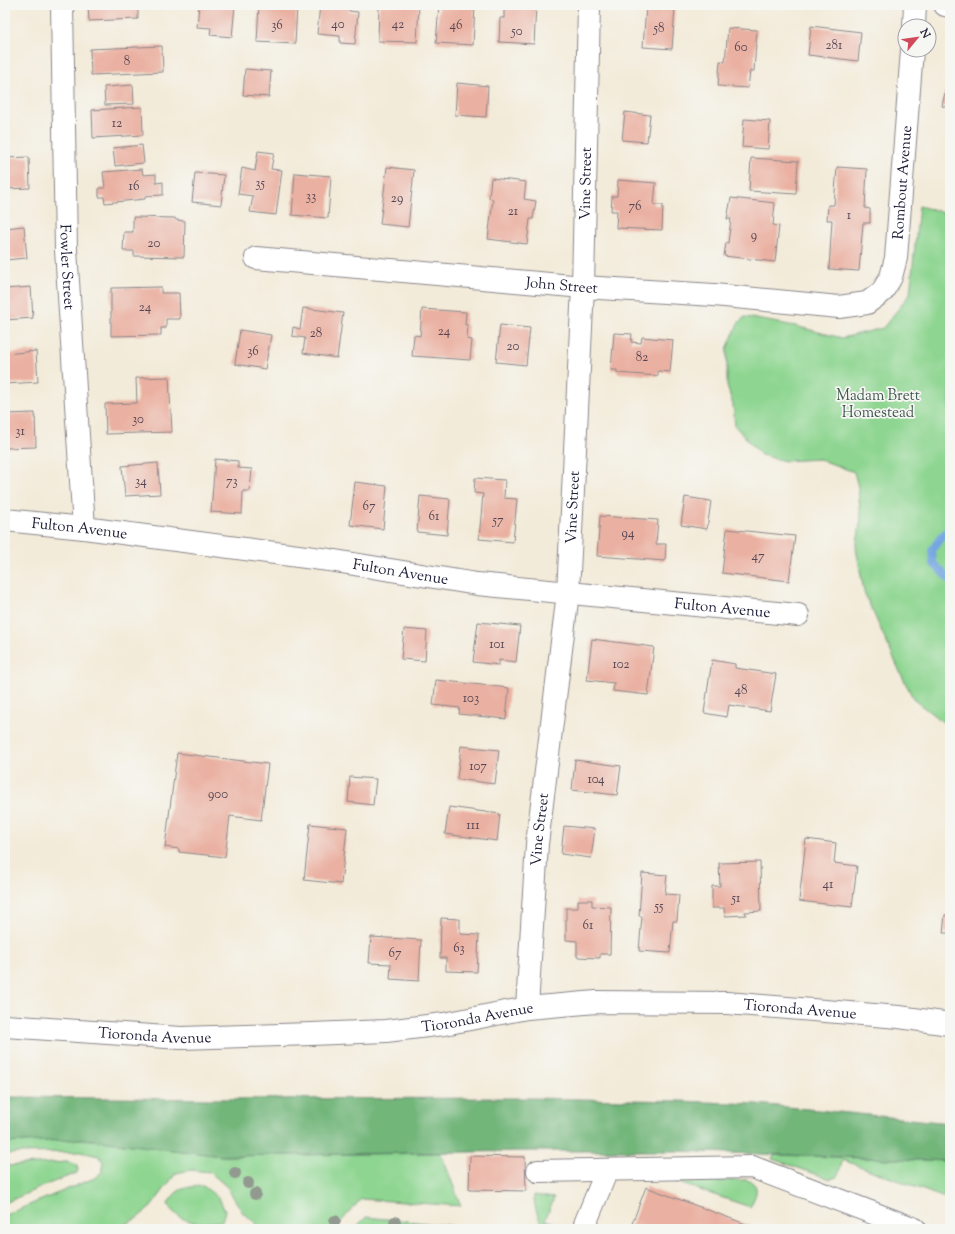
<svg xmlns="http://www.w3.org/2000/svg" width="955" height="1234" font-family="'Sorts Mill Goudy',serif">
	<style>
		.green { fill: #8dd590; stroke: #587c66 }
		.forest { fill: #72b67a; stroke: #4a6c5a }
		.lines { fill: none; stroke-linecap: round; stroke-linejoin: round }
		.stream { stroke: #75a6e0; stroke-width: 8 }
		.building { fill: #eab0a1 }
		.minor-casing { stroke: #8a868a; stroke-width: 24 }
		.minor { stroke: #fff; stroke-width: 22 }
		.tree { fill: #929a90 }
		.labels { text-anchor: middle; stroke-width: 3.5; stroke-linejoin: round; paint-order: stroke }
		.number-label { font-size: 13px; fill: #544654 }
		.street-label { font-size: 15px; fill: #22223b; stroke: #f6f6f2 }
		.park-label { font-size: 15px; fill: #425854; stroke: #f6f6f2 }
	</style>
	<rect width="100%" height="100%" fill="#f6f6f2"/>
	<filter id="ink" filterUnits="userSpaceOnUse"><feTurbulence type="fractalNoise" baseFrequency=".025" numOctaves="2"/><feDisplacementMap in="SourceGraphic" scale="8" xChannelSelector="R" yChannelSelector="G"/><feConvolveMatrix kernelMatrix="1 2 1 2 8 2 1 2 1" color-interpolation-filters="sRGB"/></filter>
	<filter id="wash" filterUnits="userSpaceOnUse"><feTurbulence type="fractalNoise" baseFrequency=".012" numOctaves="4" result="noise"/><feDisplacementMap in="SourceGraphic" scale="16" xChannelSelector="R" yChannelSelector="G"/><feGaussianBlur stdDeviation="0.9" result="paint"/><feColorMatrix in="noise" values="0 0 0 0 0 0 0 0 0 0 0 0 0 0 0 0 0 1.4 0 .05"/><feComposite in="paint" operator="in"/></filter>
	<g filter="url(#wash)">
		<rect width="100%" height="100%" fill="#f3ebd9"/>
		<!-- green -->
		<g class="green">
			<path d="M919 206 950 214V731L944 723 914 700 900 672 864 592 856 548 861 519 858 487 854 472 819 459 785 461 761 455 735 426 733 405 727 386V349L738 323 745 317 795 326 842 338 883 328 910 294Z"/>
			<path d="M84 1139 222 1156 441 1153 461 1206 361 1199 339 1224 330 1229H263L243 1213 227 1187 210 1172 191 1170 176 1173 151 1207 137 1218 118 1228 5 1229V1215L97 1177 102 1171 103 1162 99 1156 80 1152 18 1153 5 1155V1143Z"/>
			<path d="M774 1155 950 1161V1200L843 1160 837 1177 830 1179 772 1159Z"/>
			<path d="M68 1162 76 1165 78 1169 77 1173 48 1184 5 1203V1166Z"/>
			<path d="M746 1180C763 1184 755 1197 750 1207L676 1182Z"/>
			<path d="M203 1186 219 1198 225 1211 222 1221C202 1225 178 1224 168 1204 176 1188 185 1187 203 1186Z"/>
			<path d="M534 1195 554 1198 545 1220 568 1227 567 1229C562 1229 555 1230 550 1229 538 1224 534 1207 534 1195Z"/>
			<path d="M366 1217 484 1229H354Z"/>
		</g>
		<!-- forest -->
		<path class="forest" d="M5 1097 208 1099 529 1098 678 1101 757 1104 950 1123V1161L675 1151H530L222 1156 84 1139 5 1143Z"/>
		<g class="lines">
			<!-- stream -->
			<path class="stream" d="M950 529 941 537 932 550 933 563 950 580"/>
		</g>
		<g id="blocks">
			<!-- building -->
			<g class="building">
				<path d="M88 5H138V19L89 21Z"/>
				<path d="M199 5H235L232 37 210 35 211 28 197 27Z"/>
				<path d="M259 5 297 6 295 44 257 42Z"/>
				<path d="M320 5H349V11L358 12 355 44 340 43V36L317 34Z"/>
				<path d="M379 5H419L417 42 378 41Z"/>
				<path d="M439 5H475L473 45 436 43Z"/>
				<path d="M504 5H536L534 44 499 42 500 18H504Z"/>
				<path d="M646 6 675 8 672 49 643 47Z"/>
				<path d="M811 26 861 32 858 61 808 55Z"/>
				<path d="M728 28 757 30 754 71H750L748 88 718 86 720 61 725 62Z"/>
				<path d="M162 46 163 72 91 75 90 49Z"/>
				<path d="M245 69 271 71 269 97 243 95Z"/>
				<path d="M949 74H950V108L942 106Z"/>
				<path d="M457 83 488 86 486 117 455 115Z"/>
				<path d="M133 85 134 104 105 105 104 87Z"/>
				<path d="M142 107 143 135 93 138 92 110Z"/>
				<path d="M625 112 650 115 647 142 622 140Z"/>
				<path d="M744 119 770 121 768 149 742 147Z"/>
				<path d="M142 145 144 163 115 166 113 148Z"/>
				<path d="M258 151 274 153 271 169 282 170 276 215 250 212 253 196 238 194 242 168 255 171Z"/>
				<path d="M29 157 30 188 5 189V158Z"/>
				<path d="M751 158 798 161 796 194 749 191Z"/>
				<path d="M387 167 414 170 408 227 380 224Z"/>
				<path d="M837 167 867 169 865 208 870 209V223H863L859 271 829 269 832 220H827L828 205H834Z"/>
				<path d="M142 169 143 175 156 174V183L163 182V195L145 196V199L105 203 104 197H99V188H105L103 172Z"/>
				<path d="M195 173 224 175 221 205 192 202Z"/>
				<path d="M295 173 331 176 328 218 292 215Z"/>
				<path d="M491 178 526 182 524 199 536 201 533 219H530L527 244 488 239 493 199 489 198Z"/>
				<path d="M618 180 656 183 654 205H663L662 230 616 228 617 211H611L612 196H617Z"/>
				<path d="M731 198 775 203 773 225 779 226 775 262 724 256 726 243H728L731 219H727Z"/>
				<path d="M133 217 175 218 176 220 185 221 184 257 134 256V251H123L124 232H133Z"/>
				<path d="M24 226 27 258 5 260V228Z"/>
				<path d="M31 287 33 318 5 320V289Z"/>
				<path d="M161 287V293H179L180 319H166V328H161V335L111 336V288Z"/>
				<path d="M303 308 343 313 337 358 303 353 305 338 292 336 293 327 300 329Z"/>
				<path d="M422 309 466 312 465 325H468L467 339 472 340 470 360 412 356 414 335 420 336Z"/>
				<path d="M500 325 530 328 526 365 496 362Z"/>
				<path d="M240 330 271 335 265 369 235 364Z"/>
				<path d="M614 333 632 334 631 342 641 343 642 337 673 340 670 372 658 371V376L617 373V370H611Z"/>
				<path d="M36 351 38 382 5 384V354Z"/>
				<path d="M169 377 172 432 106 434 105 404 137 403 136 378Z"/>
				<path d="M35 413 36 447 5 448V414Z"/>
				<path d="M215 459 238 461V468L252 469 250 491H243L242 514 211 512Z"/>
				<path d="M158 463 160 494 125 496 122 466Z"/>
				<path d="M475 478 505 480 504 498 517 499 513 542 479 539 483 494 474 493Z"/>
				<path d="M355 482 387 486 383 529 350 525Z"/>
				<path d="M420 496 450 499 447 535 417 532Z"/>
				<path d="M685 497 711 501 707 529 681 525Z"/>
				<path d="M600 516 658 520 656 544H666L665 561 597 556Z"/>
				<path d="M727 529 795 536 789 581 722 573Z"/>
				<path d="M478 622 520 626 516 662 499 660V665L473 662Z"/>
				<path d="M404 629 427 631 425 661 401 659Z"/>
				<path d="M592 639 654 647 648 695 613 691 614 683 587 680Z"/>
				<path d="M712 660 735 664V668L776 674 770 711 729 705 727 717 704 713Z"/>
				<path d="M436 680 509 688 506 719 459 714 460 708 433 705Z"/>
				<path d="M461 746 499 750 495 784 457 779Z"/>
				<path d="M177 753 268 764 261 820 230 816 225 857 179 852V849L165 847Z"/>
				<path d="M575 760 621 766 617 795 572 790Z"/>
				<path d="M350 777 376 779 373 805 348 802Z"/>
				<path d="M449 807 500 814 497 841 445 834Z"/>
				<path d="M310 824 347 828 341 884 304 880Z"/>
				<path d="M564 826 595 829 591 858 561 854Z"/>
				<path d="M806 839 836 843 834 863 857 866 852 907 799 901Z"/>
				<path d="M760 862 761 911 745 912 746 915 725 916 724 908H712V886H720L719 863Z"/>
				<path d="M642 873 667 875 665 894 679 895 677 921H673L670 953 639 951 642 916H639Z"/>
				<path d="M578 900H592V906L611 907 610 954H600V958L577 957V941L566 940V908H578Z"/>
				<path d="M945 915H950V933H943Z"/>
				<path d="M441 918 460 919V934L479 935 477 972 446 971V958H440Z"/>
				<path d="M371 937 421 940 419 981 390 979 391 964 369 963Z"/>
				<path d="M470 1156 525 1157 526 1191 469 1190Z"/>
				<path d="M646 1187 759 1229H630Z"/>
			</g>
		</g>
	</g>
	<g filter="url(#ink)">
		<use href="#blocks" fill-opacity="0" stroke="#8a868a" stroke-width="1"/>
		<g class="lines">
			<defs>
				<g id="minor">
					<path id="s1" d="M62 5 66 250 84 528"/>
					<path d="M945 5 950 6"/>
					<path d="M914 26 915 5"/>
					<path id="s2" d="M256 258 583 287 714 295 839 307 867 303 882 292 891 277 896 258 912 50"/>
					<path id="s3" d="M5 520 84 528 329 560 477 584 798 615"/>
					<path id="s4" d="M527 1008 537 844 568 593 583 287 589 5"/>
					<path id="s5" d="M5 1026 181 1038 311 1034 386 1031 444 1024 527 1008 596 1002 727 1003 899 1017 950 1024"/>
					<path d="M538 1171 752 1167 915 1229"/>
					<path d="M585 1224 607 1170"/>
				</g>
			</defs>
			<!-- minor casing -->
			<use href="#minor" class="minor-casing"/>
			<!-- minor -->
			<use href="#minor" class="minor"/>
		</g>
		<!-- trees -->
		<g class="tree">
			<circle cx="235" cy="1173" r="6"/>
			<circle cx="248" cy="1183" r="6"/>
			<circle cx="255" cy="1194" r="6"/>
			<circle cx="335" cy="1221" r="6"/>
			<circle cx="395" cy="1222" r="6"/>
		</g>
	</g>
	<g class="labels">
		<!-- number labels -->
		<g class="number-label">
			<text x="338" y="28">40</text>
			<text x="398" y="28">42</text>
			<text x="277" y="29">36</text>
			<text x="456" y="29">46</text>
			<text x="659" y="32">58</text>
			<text x="517" y="35">50</text>
			<text x="834" y="49">281</text>
			<text x="741" y="51">60</text>
			<text x="127" y="65">8</text>
			<text x="117" y="127">12</text>
			<text x="260" y="187">35</text>
			<text x="134" y="190">16</text>
			<text x="311" y="200">33</text>
			<text x="397" y="202">29</text>
			<text x="635" y="210">76</text>
			<text x="513" y="215">21</text>
			<text x="849" y="219">1</text>
			<text x="754" y="239">9</text>
			<text x="154" y="247">20</text>
			<text x="145" y="311">24</text>
			<text x="444" y="335">24</text>
			<text x="316" y="337">28</text>
			<text x="513" y="350">20</text>
			<text x="253" y="355">36</text>
			<text x="642" y="361">82</text>
			<text x="138" y="423">30</text>
			<text x="20" y="435">31</text>
			<text x="141" y="485">34</text>
			<text x="232" y="485">73</text>
			<text x="369" y="510">67</text>
			<text x="434" y="520">61</text>
			<text x="498" y="524">57</text>
			<text x="628" y="537">94</text>
			<text x="758" y="560">47</text>
			<text x="497" y="648">101</text>
			<text x="621" y="668">102</text>
			<text x="741" y="694">48</text>
			<text x="471" y="702">103</text>
			<text x="478" y="770">107</text>
			<text x="596" y="783">104</text>
			<text x="218" y="798">900</text>
			<text x="473" y="829">111</text>
			<text x="828" y="888">41</text>
			<text x="736" y="902">51</text>
			<text x="659" y="910">55</text>
			<text x="588" y="929">61</text>
			<text x="459" y="952">63</text>
			<text x="395" y="957">67</text>
		</g>
		<!-- street labels -->
		<g class="street-label">
			<text dy="5" stroke="none"><textPath href="#s2" startOffset="745">Rombout Avenue</textPath></text>
			<text dy="5" stroke="none"><textPath href="#s4" startOffset="827">Vine Street</textPath></text>
			<text dy="5" stroke="none"><textPath href="#s1" startOffset="262">Fowler Street</textPath></text>
			<text dy="5" stroke="none"><textPath href="#s2" startOffset="307">John Street</textPath></text>
			<text dy="5" stroke="none"><textPath href="#s4" startOffset="503">Vine Street</textPath></text>
			<text dy="5" stroke="none"><textPath href="#s3" startOffset="75">Fulton Avenue</textPath></text>
			<text dy="5" stroke="none"><textPath href="#s3" startOffset="399">Fulton Avenue</textPath></text>
			<text dy="5" stroke="none"><textPath href="#s3" startOffset="723">Fulton Avenue</textPath></text>
			<text dy="5" stroke="none"><textPath href="#s4" startOffset="179">Vine Street</textPath></text>
			<text dy="5" stroke="none"><textPath href="#s5" startOffset="798">Tioronda Avenue</textPath></text>
			<text dy="5" stroke="none"><textPath href="#s5" startOffset="474">Tioronda Avenue</textPath></text>
			<text dy="5" stroke="none"><textPath href="#s5" startOffset="150">Tioronda Avenue</textPath></text>
		</g>
		<!-- park labels -->
		<g class="park-label">
			<text x="878" y="400">Madam Brett<tspan x="878" dy="17">Homestead</tspan></text>
		</g>
	</g>
	<!-- margin -->
	<rect width="955" height="1234" fill="none" stroke="#f6f6f2" stroke-width="20"/>
	<!-- north arrow -->
	<g transform="translate(917 38) rotate(61)"><circle r="19" fill="#f6f6f2" stroke="#a1a1a9"/>
	<path d="M0-3L7 15L0 10L-7 15Z" fill="#d1495b"/>
	<text y="-6" font-size="11" font-weight="bold" text-anchor="middle" fill="#22223b">N</text>
	</g>
</svg>
